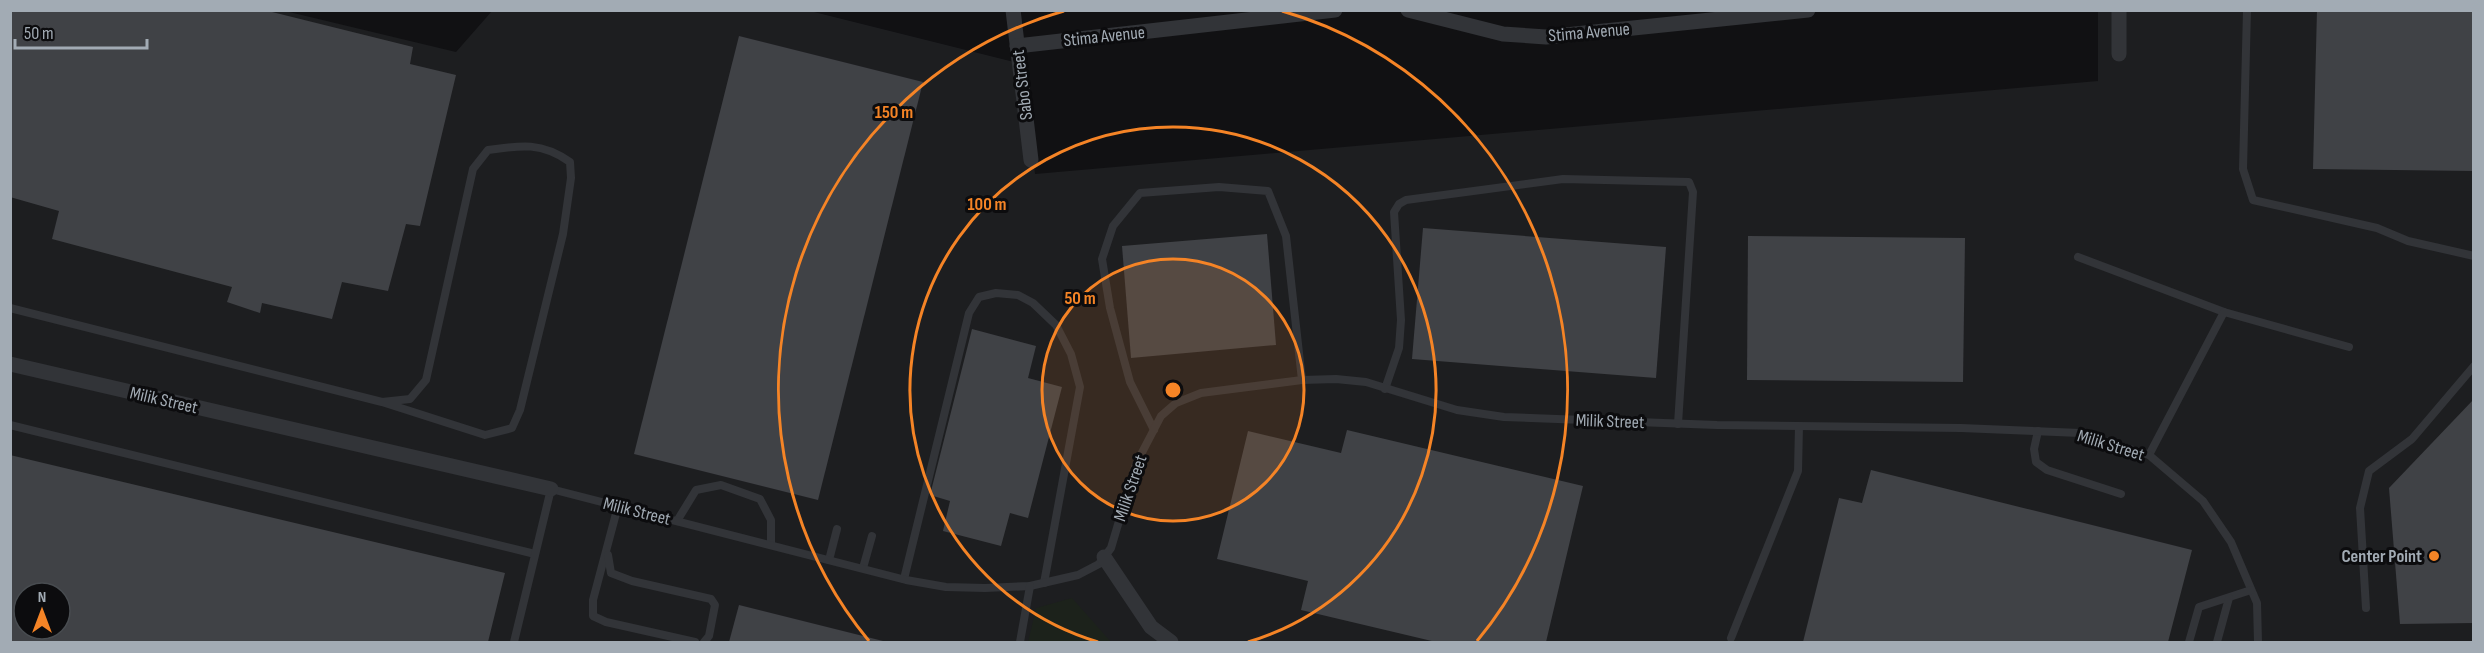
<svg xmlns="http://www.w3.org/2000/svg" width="2484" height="653" font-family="'Sofia Sans Condensed',sans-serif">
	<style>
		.built { fill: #1d1e20; fill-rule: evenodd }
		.green { fill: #1c221b }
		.building { fill: #404246; fill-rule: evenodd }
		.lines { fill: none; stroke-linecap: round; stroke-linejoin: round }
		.lane { stroke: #323438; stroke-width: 8 }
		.street { stroke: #323438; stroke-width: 15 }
		.ring { fill: none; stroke: #f58426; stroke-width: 3 }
		.poi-dot { fill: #f58426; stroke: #0c0c0e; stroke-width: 2 }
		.labels { text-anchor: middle; stroke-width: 6; stroke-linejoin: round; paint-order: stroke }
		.street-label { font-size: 18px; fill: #a2abb4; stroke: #0c0c0e }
		.poi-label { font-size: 18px; font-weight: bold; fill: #a2abb4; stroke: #0c0c0e; text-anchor: end }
		.centre { fill: #f58426; stroke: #0c0c0e; stroke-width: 3 }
		.ring-label { font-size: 18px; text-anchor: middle; font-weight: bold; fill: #f58426; stroke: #0c0c0e; stroke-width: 6; stroke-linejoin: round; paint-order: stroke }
	</style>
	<rect width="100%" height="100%" fill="#111113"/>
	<!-- built -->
	<path class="built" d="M10 11H285L456 52 492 11H810L1022 64 1035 174 2098 81V11H2473V642H11ZM24 593H60V629H24Z"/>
	<!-- green -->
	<path class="green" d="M1072 598 1111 642H1028L1036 608Z"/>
	<!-- building -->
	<g class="building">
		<path d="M10 10H264L413 47 410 64 456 75 420 226 406 224 388 291 342 282 332 319 262 303 260 313 227 302 232 287 52 239 59 211 10 197Z"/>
		<path d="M2317 10H2474V171L2313 169Z"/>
		<path d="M739 36 923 82 818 500 634 454Z"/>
		<path d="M1423 228 1666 247 1656 378 1412 359Z"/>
		<path d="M1267 234 1276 345 1131 358 1122 246Z"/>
		<path d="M1748 236 1965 238 1963 382 1747 380Z"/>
		<path d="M972 329 1036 346 1028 378 1062 387 1028 518 1010 513 1001 546 943 531 950 501 930 495Z"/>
		<path d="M2474 399V623L2400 624 2389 488Z"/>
		<path d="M1347 430 1583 486 1546 642H1436L1301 610 1308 581 1217 559 1248 431 1341 453Z"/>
		<path d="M10 455 505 573 488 642H10ZM24 593H60V629H24Z"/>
		<path d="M1871 470 2192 550 2168 642H1803L1839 498 1862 503Z"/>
		<path d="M739 605 887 642H729Z"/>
	</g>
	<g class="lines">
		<!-- lane -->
		<g class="lane">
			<path d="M2247 10 2243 169 2253 200 2377 228 2408 241 2474 256"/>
			<path d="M2078 257 2224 312"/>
			<path d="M10 308 382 402 485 435 512 428 520 410 563 234 571 178 570 162C542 142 521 145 488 150L473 169 426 380 410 399 382 402"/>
			<path d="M1385 389 1399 348 1401 320 1394 212 1399 204 1406 200 1563 179 1689 182 1693 192 1678 424"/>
			<path d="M10 425 535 554"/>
			<path d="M1154 430 1130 382 1110 308 1102 259 1113 226 1140 193 1219 187 1268 191 1286 236 1302 380"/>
			<path d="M2038 431 2034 449 2036 462 2047 470 2121 494"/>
			<path d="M2149 455 2224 312 2349 347"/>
			<path d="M618 506 593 600V616L606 622 695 642"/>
			<path d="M677 521 696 490 721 485 760 499 771 520V545"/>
			<path d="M608 555 611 573 632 581 711 599 715 605 709 636 704 642"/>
			<path d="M829 560 837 529"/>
			<path d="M863 568 872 536"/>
			<path d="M904 579 969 313 979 297 996 293 1018 295 1033 303 1056 325 1071 354 1080 387 1044 583"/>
			<path d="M2366 608 2360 508 2369 471 2412 439 2474 366"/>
			<path d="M1731 638 1798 471 1799 426"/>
			<path d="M514 642 551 489 906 580 946 587 985 588 1030 586 1078 575 1099 564 1111 548 1136 464 1161 416 1176 403 1201 393 1302 380 1336 379 1366 382 1457 410 1504 417 1717 425 1961 428 2080 433 2149 455 2203 501 2231 542 2257 603 2258 642"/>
			<path d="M1020 642 1030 586"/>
			<path d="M2189 642 2199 607 2251 590"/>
			<path d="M2217 642 2229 598"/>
		</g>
		<!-- street -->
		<g class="street">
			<path d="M1013 10 1031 160"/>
			<path d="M1408 10 1503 34 1546 37 1808 10"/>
			<path d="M2119 10V54"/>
			<path d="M1017 46 1335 10"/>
			<path d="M10 364 551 489"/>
			<path d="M1104 557 1151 627 1171 642"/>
		</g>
	</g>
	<!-- distance rings -->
	<circle cx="1173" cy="390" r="131" fill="#f58426" fill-opacity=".12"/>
	<g class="ring">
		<circle cx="1173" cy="390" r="131"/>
		<path d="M1098 642A263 263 0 1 1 1248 642"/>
		<path d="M869 641A394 394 0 0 1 1064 11M1282 11A394 394 0 0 1 1477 641"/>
	</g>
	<!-- markers -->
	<circle class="poi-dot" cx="2434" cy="556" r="6"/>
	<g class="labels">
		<!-- street labels -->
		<g class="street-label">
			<text transform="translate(1589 32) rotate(-5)" y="6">Stima Avenue</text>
			<text transform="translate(1104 36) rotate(-6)" y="6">Stima Avenue</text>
			<text transform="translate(1022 85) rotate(-97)" y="6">Sabo Street</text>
			<text transform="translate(164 400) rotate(13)" y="6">Milik Street</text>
			<text transform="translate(1610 421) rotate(2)" y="6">Milik Street</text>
			<text transform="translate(2111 445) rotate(17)" y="6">Milik Street</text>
			<text transform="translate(1130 488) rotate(-71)" y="6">Milik Street</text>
			<text transform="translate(637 511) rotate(14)" y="6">Milik Street</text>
		</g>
		<!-- poi labels -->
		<g class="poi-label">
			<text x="2422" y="562">Center Point</text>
		</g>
	</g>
	<circle cx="1173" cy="390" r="9" class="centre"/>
	<g class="ring-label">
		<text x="894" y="118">150 m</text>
		<text x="987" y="210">100 m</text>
		<text x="1080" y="304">50 m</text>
	</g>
	<!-- border -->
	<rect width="2484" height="653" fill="none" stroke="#a2abb4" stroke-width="24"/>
	<!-- north arrow -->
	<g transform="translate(42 611)"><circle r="28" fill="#0c0c0e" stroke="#484c50" stroke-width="1.5"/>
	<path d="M0-4.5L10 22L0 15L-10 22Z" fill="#f58426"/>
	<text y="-9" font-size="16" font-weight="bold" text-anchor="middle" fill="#a2abb4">N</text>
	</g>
	<!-- scale -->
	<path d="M15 39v9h132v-9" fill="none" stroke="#a2abb4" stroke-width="3"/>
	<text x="24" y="39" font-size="18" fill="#a2abb4" stroke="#0c0c0e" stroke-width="4.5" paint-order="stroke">50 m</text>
</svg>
